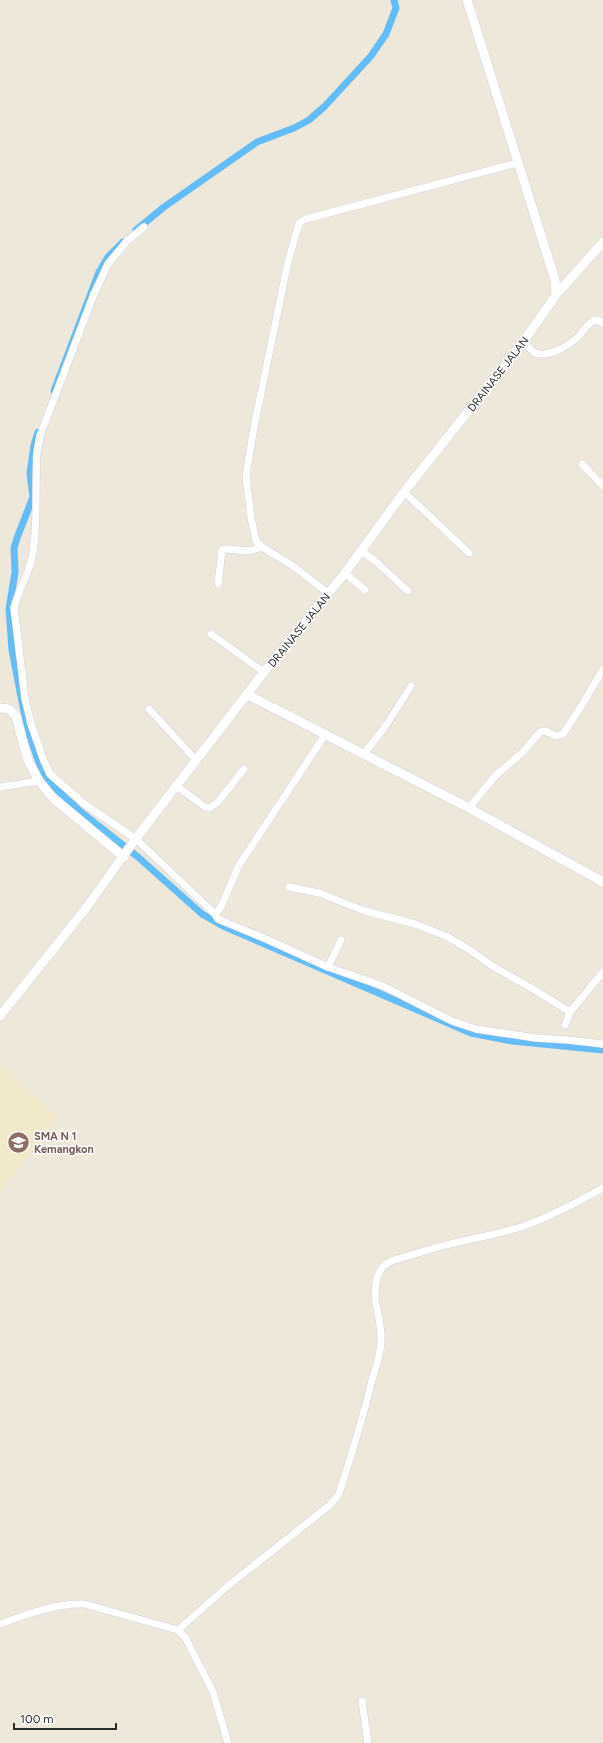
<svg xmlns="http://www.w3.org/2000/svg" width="603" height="1743" font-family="Figtree,sans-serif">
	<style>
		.education { fill: #f1e9c9 }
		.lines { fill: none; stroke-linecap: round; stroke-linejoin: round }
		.canal { stroke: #65bdf8; stroke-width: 7 }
		.street-casing { stroke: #d0d1e4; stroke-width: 8 }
		.secondary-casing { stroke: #d0d1e4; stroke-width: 10 }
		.street { stroke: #fff; stroke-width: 7 }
		.secondary { stroke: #fff; stroke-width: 9 }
		.labels { text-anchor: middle; stroke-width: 3; stroke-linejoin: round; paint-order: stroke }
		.street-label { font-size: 11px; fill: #2a2a2a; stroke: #fff }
		.education-label { font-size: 11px; font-weight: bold; fill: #785e54; stroke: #fff; text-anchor: start }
	</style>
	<rect width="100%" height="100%" fill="#eee8db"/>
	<!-- education -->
	<path class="education" d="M0 1065 58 1118 0 1192Z"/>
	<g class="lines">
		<!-- canal -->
		<g class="canal">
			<path d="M136 230 164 207 257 142 294 128 309 120 325 106 371 56 386 34 396 8 394 0"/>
			<path d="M54 391 99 272 108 257 123 242"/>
			<path d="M38 432 34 445 30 473 33 497 17 538 14 548 15 572 9 609 12 650 23 707 30 737 42 771 54 787 81 812 138 857 202 914 223 926 471 1033 512 1041 603 1050"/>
		</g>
		<defs>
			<g id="street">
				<path d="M144 227 127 241 108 264 94 294 40 436 37 452C35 486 38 520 33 553 30 573 18 589 14 608L25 698 31 724 44 761 50 774 83 803 136 839 215 914 221 907 239 865 325 735"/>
				<path d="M523 342 535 353C549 357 567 347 578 337 584 331 588 320 599 320L603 324"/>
				<path d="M582 464 603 486"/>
				<path d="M404 492 469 553"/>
				<path d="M361 551 374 560 408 591"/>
				<path d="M345 573 365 590"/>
				<path d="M218 584 222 550 226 549 249 551 262 547"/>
				<path d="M328 593 293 566 262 547 256 541 251 518 246 476 254 427 288 262 299 223 306 219 517 163"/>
				<path d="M211 634 264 672"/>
				<path d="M149 709 197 761"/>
				<path d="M364 754 387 724 411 686"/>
				<path d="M0 787 39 781"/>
				<path d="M178 787 205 807 209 808 217 803 244 769"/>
				<path d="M469 808 495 776 522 753 540 732 545 731 556 736 563 734 582 705 603 669"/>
				<path d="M289 887 319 893 365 911 415 924 448 937 470 950 492 966 533 989 570 1012"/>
				<path d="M215 914 218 919 264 938 328 967 383 986 452 1021 476 1029 536 1038 568 1040 603 1044"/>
				<path d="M328 967 341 940"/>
				<path d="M565 1025 570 1012 603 972"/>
				<path d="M0 1624C26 1615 56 1603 84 1604L178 1630 185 1637 213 1692 228 1743"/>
				<path d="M178 1630 229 1585 330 1505 339 1494C351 1456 363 1419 372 1380 376 1368 380 1355 381 1342 383 1318 366 1290 382 1268 389 1259 407 1257 418 1253 451 1242 487 1237 521 1227 550 1217 576 1203 603 1188"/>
				<path d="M362 1701 368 1743"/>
			</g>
			<g id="secondary">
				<path d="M556 295 603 242"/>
				<path d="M248 695 469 808 603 882"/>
				<path d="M0 708 9 709 16 716 28 760 39 781 52 797 124 857"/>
				<path d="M0 1016 86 908 134 841 264 672 345 573 404 492 523 342 556 295 555 280 467 0"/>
			</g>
		</defs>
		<!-- street casing -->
		<use href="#street" class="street-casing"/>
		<!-- secondary casing -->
		<use href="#secondary" class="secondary-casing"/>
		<!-- street -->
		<use href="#street" class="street"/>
		<!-- secondary -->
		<use href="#secondary" class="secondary"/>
	</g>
	<!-- icons -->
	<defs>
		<symbol id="school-disc" viewBox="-11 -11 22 22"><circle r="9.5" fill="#8d6e63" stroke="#fff"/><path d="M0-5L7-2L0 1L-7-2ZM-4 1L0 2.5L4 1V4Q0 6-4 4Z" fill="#fff"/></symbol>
	</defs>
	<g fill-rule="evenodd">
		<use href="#school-disc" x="6" y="1130" width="25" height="25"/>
	</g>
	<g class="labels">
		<!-- street labels -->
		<g class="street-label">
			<text transform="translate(498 374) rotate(-52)" y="4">DRAINASE JALAN</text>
			<text transform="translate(299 630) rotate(-51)" y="4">DRAINASE JALAN</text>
		</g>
		<!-- education labels -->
		<g class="education-label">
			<text x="34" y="1140">SMA N 1<tspan x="34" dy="13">Kemangkon</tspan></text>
		</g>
	</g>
	<!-- scale -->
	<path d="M14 1723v6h102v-6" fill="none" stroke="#2a2a2a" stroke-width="2"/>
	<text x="20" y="1723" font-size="12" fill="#2a2a2a" stroke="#ffffff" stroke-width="3" paint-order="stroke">100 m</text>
</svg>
